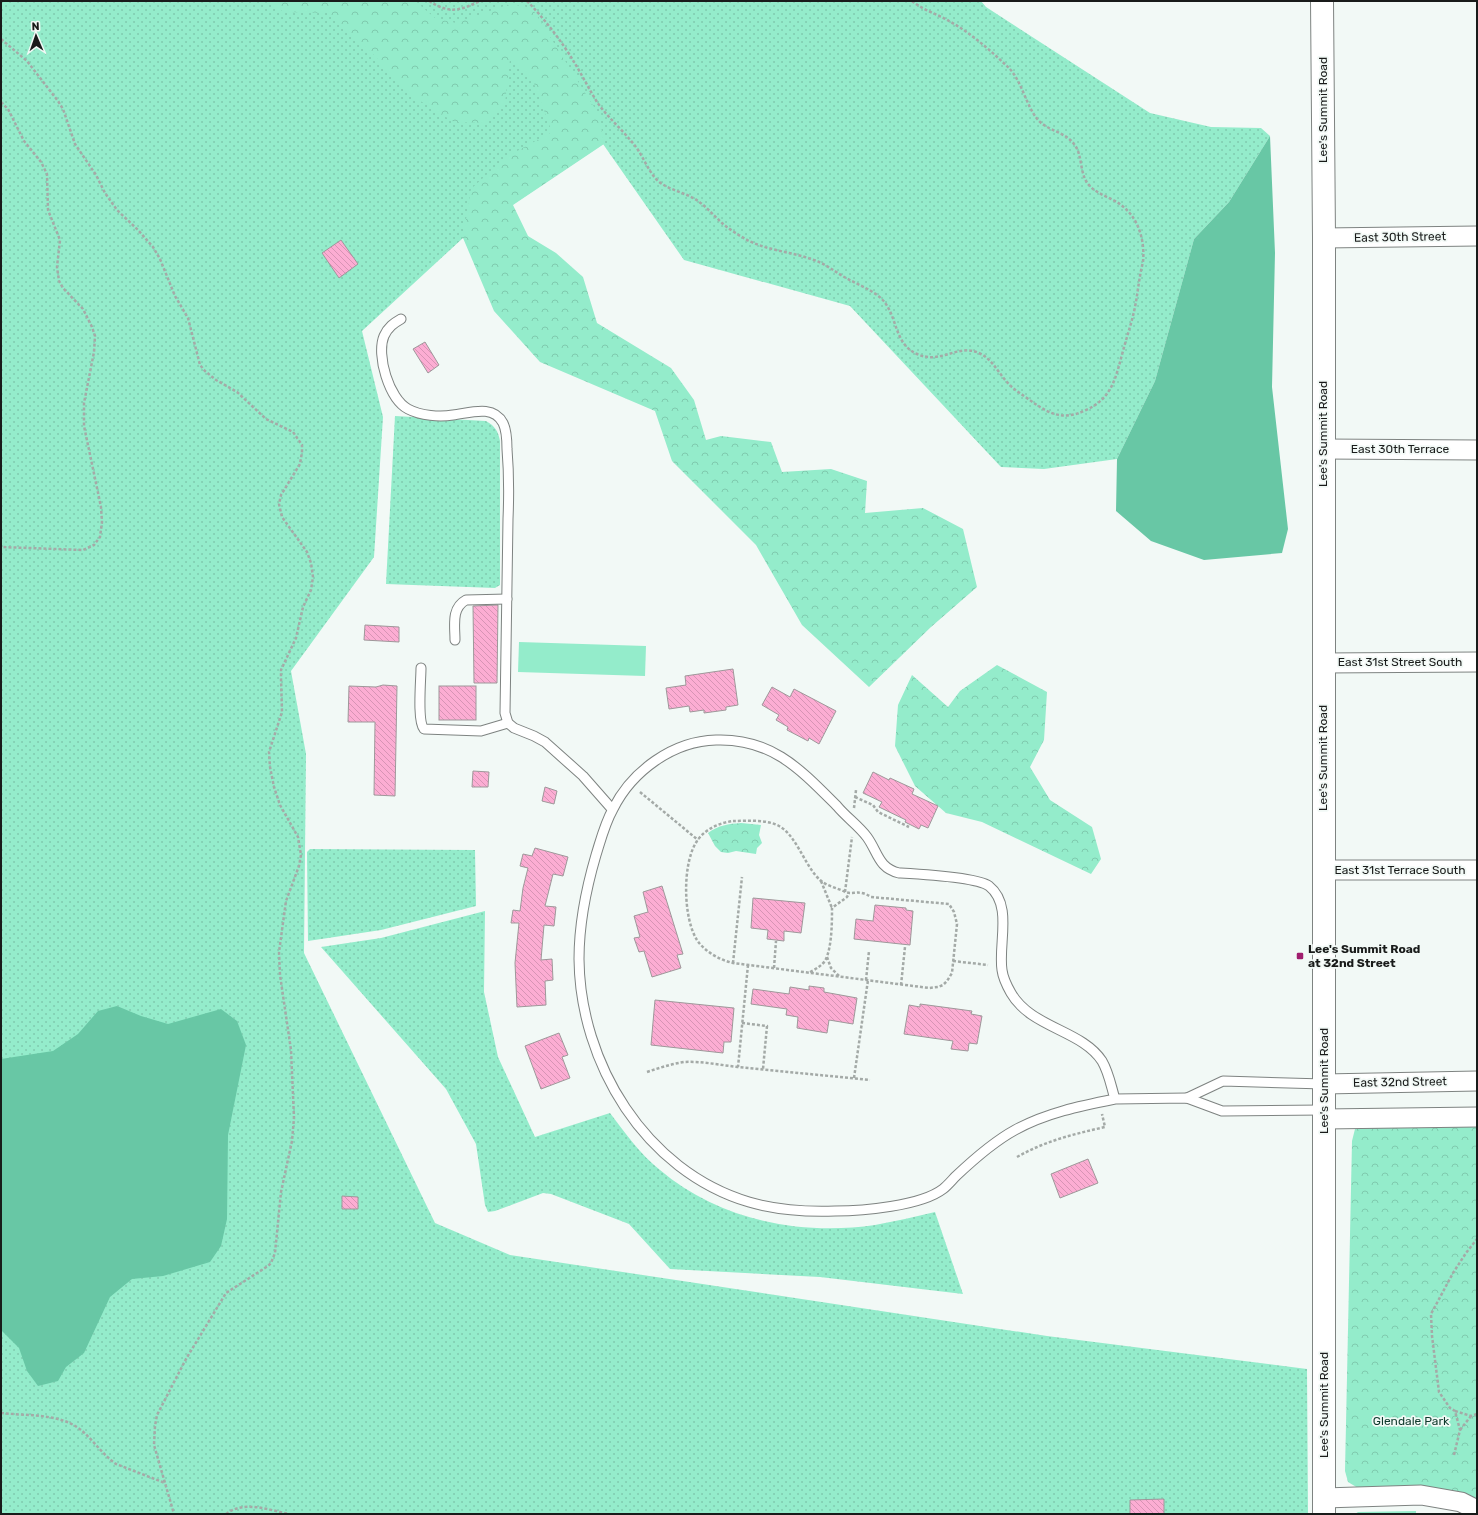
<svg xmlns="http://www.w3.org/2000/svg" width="1478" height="1515" font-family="Rubik,sans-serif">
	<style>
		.grass { fill: url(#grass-dots) }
		.forest { fill: url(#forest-crowns) }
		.garden { fill: #94eccb }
		.water { fill: #68c7a5 }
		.building { fill: url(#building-back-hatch); stroke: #9e989a }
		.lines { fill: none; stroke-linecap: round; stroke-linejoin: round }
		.service-casing { stroke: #7e8381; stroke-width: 11 }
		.minor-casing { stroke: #7e8381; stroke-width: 21 }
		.secondary-casing { stroke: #7e8381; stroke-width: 24 }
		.path { stroke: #a4aaa7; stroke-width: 2.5; stroke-dasharray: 3 2; stroke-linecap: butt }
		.service { stroke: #fff; stroke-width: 9 }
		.minor { stroke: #fff; stroke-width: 19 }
		.secondary { stroke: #fff; stroke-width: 22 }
		.poi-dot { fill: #a01e6e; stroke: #f2f9f6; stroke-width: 1.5 }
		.labels { text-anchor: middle; stroke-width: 3.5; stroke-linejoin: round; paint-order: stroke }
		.street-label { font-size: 12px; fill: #191b1a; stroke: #f2f9f6 }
		.poi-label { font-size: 12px; font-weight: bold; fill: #191b1a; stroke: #f2f9f6; text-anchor: start }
		.park-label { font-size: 12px; fill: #0e3a2c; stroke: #f2f9f6 }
	</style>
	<defs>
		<pattern id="grass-dots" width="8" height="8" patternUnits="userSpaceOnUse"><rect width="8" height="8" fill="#94eccb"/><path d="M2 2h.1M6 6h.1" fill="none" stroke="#7fcaae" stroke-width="1.8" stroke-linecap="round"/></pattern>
		<pattern id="forest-crowns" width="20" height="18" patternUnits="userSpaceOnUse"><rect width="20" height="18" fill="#94eccb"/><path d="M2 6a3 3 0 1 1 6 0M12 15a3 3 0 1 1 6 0" fill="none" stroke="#7fcaae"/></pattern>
		<pattern id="building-back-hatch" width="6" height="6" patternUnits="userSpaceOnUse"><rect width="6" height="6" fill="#fcadd3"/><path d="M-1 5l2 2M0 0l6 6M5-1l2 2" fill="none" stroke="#d794b5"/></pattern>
	</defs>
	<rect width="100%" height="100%" fill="#f2f9f6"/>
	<!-- grass -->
	<g class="grass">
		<path d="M1 1H981L986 7 1150 113 1211 127 1261 128 1270 136 1229 202 1194 239 1155 381 1117 459 1044 469 1001 467 850 306 684 260 603 144 463 238 362 331 383 417 374 557 291 671 306 754 304 953 435 1223 510 1255 1047 1336 1307 1369 1308 1514H1Z"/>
		<path d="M395 416 486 421C495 426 498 431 500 441V585L495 588 386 584Z"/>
		<path d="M310 849 475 850 476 906 381 930 308 941 307 852Z"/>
		<path d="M485 911 484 992 498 1057 535 1137 610 1113C625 1133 640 1154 660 1170 719 1220 800 1236 875 1225 895 1221 915 1217 935 1212L963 1294 820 1277 670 1269 629 1224 551 1194 543 1193 495 1211 488 1212 485 1205 476 1144 446 1089 321 947 381 938Z"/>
	</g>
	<!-- forest -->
	<g class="forest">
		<path d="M266 1H415L435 18 456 23 510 4 532 8 599 115 604 144 513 205 528 236 556 253 583 277 597 323 671 368 694 400 706 440 721 436 771 442 782 472 831 469 867 481 865 513 923 508 963 529 977 587 931 627 869 687 802 625 756 545 672 461 655 411 540 362 494 311 463 238 471 189 506 157 552 132 532 78 510 59 505 103 484 123 454 122 406 92 375 56 329 13 284 12Z"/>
		<path d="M997 665 1047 692 1044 740 1030 767 1050 800 1092 827 1101 859 1091 874 982 822 946 813 915 786 895 746 898 705 912 675 948 707 960 691Z"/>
		<path d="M741 823 761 825 759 835 762 843 757 848 756 854 736 851 728 853 721 852 715 846 708 833C719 825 728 824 741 823Z"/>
		<path d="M1364 1125 1477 1126V1502L1358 1488 1348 1482 1345 1471 1352 1141 1355 1129Z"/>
		<path d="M1416 1511V1514H1355L1358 1512Z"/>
	</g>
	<!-- garden -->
	<path class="garden" d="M519 642 646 646 645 676 518 672Z"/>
	<!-- water -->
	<g class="water">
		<path d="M1270 136 1275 253 1272 387 1288 529 1282 553 1204 560 1151 541 1116 511 1117 459 1155 381 1194 239 1229 202Z"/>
		<path d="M117 1006 141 1016 168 1024 221 1009 237 1021 246 1045 228 1135 227 1219 221 1246 210 1262 163 1276 132 1279 110 1297 84 1353 66 1367 58 1381 38 1386 27 1371 19 1348 1 1330V1059L53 1051 78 1034 98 1011Z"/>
	</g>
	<!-- building -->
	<g class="building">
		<path d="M341 240 358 264 339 278 322 253Z"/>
		<path d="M425 342 439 365 428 373 413 349Z"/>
		<path d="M498 605 497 683H474L473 606Z"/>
		<path d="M365 625 399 627V642L364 640Z"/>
		<path d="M733 669 738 705 726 707V710L704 713V710L690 712 689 706 669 709 666 688 686 685 685 676Z"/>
		<path d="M383 685 397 686 395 796 374 795 375 722H348L349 686 376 687Z"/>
		<rect x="439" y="686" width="37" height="34"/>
		<path d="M772 687 790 697 794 689 836 711 819 744 809 738 808 741 787 730 788 727 776 720 779 715 762 705Z"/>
		<path d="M473 771 489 772 488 787H472Z"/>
		<path d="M873 772 889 780 890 778 914 789 912 794 938 806 928 828 921 825 919 829 905 822 906 820 879 807 882 802 863 793Z"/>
		<path d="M545 787 557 791 554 804 542 801Z"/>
		<path d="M535 848 568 857 563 876 553 874 545 906 556 907 554 926 544 925 541 960 552 959 553 980 545 981 546 1005 517 1007 515 963 519 923H511L513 910 520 911 523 888 528 868 520 866 523 854 532 856Z"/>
		<path d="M662 886 683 954 677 955 681 968 652 977 644 951 639 952 634 938 640 937 634 916 648 912 643 892Z"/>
		<path d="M753 898 805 903 801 933 784 931V941L767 939 768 930 751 928Z"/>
		<path d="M875 905 906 908V910L913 911 910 945 854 939 856 919 873 921Z"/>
		<path d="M809 986 824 988V992L857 998 853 1024 829 1020 827 1033 797 1028 798 1017 786 1015 787 1009 751 1004 753 989 789 994 790 987 809 990Z"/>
		<path d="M655 1000 734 1008 731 1042H724L723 1053 651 1045Z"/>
		<path d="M920 1004 972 1011 971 1014 982 1016 977 1044 969 1043 968 1051 951 1049 953 1041 904 1034 909 1005 920 1007Z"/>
		<path d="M559 1033 568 1055 562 1057 570 1078 541 1089 525 1046Z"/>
		<path d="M1088 1159 1098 1183 1060 1198 1051 1174Z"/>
		<path d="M342 1196 358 1197V1209H342Z"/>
		<path d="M1164 1499V1514H1130V1500Z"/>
	</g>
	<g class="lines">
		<defs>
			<g id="service">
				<path d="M401 319C394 323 388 327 384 336 376 355 389 399 408 409 421 416 440 417 453 415 470 413 493 404 503 423 507 431 507 441 507 449 509 473 509 496 508 519 507 584 506 649 505 713L508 723 514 728 534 736 545 742 583 776 612 809"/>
				<path d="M455 640C455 626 451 608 466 600L507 599"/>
				<path d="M421 668C421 680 417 721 424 729L481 731 508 723"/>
				<path d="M1187 1098 1223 1081 1324 1084"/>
				<path d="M1115 1099C1080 1106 1046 1113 1015 1130 993 1142 974 1159 956 1176 952 1180 948 1185 943 1189 921 1206 862 1211 835 1211 806 1212 776 1210 749 1202 645 1171 580 1063 579 959 579 923 586 889 596 855 601 839 605 823 613 809 632 771 673 741 716 740 772 738 801 770 837 806 846 817 859 826 867 837 878 852 878 868 899 873 917 874 976 877 989 886 1013 905 998 944 1002 970 1003 978 1007 986 1011 993 1031 1028 1082 1030 1102 1061 1109 1073 1111 1086 1115 1099L1187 1098 1222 1111 1323 1110"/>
			</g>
			<g id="minor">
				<path d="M1324 238 1477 236"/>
				<path d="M1323 449 1477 450"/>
				<path d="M1323 663 1477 662"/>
				<path d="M1323 870H1477"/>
				<path d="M1324 1084 1477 1081"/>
				<path d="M1324 1119 1477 1117"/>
				<path d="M1324 1498 1421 1495 1461 1502 1477 1510"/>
			</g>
			<path id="secondary" d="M1322 1 1324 238V1514"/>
		</defs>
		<!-- service casing -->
		<use href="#service" class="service-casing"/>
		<!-- minor casing -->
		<use href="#minor" class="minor-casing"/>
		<!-- secondary casing -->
		<use href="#secondary" class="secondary-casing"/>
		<!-- path -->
		<g class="path">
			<path d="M429 1C450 14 459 11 480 1"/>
			<path d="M527 1C543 17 563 43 574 62 582 75 589 89 597 102 608 118 624 131 636 147 644 158 648 171 658 181 669 190 683 192 695 199 705 205 713 215 722 223 730 230 740 236 749 241 770 251 793 252 814 260 826 264 835 272 846 278 855 283 865 287 874 293 900 308 890 342 917 354 941 365 958 343 979 353 992 359 997 371 1007 382 1012 388 1018 392 1024 396 1045 411 1060 423 1086 410 1113 398 1116 376 1123 351 1127 336 1132 322 1135 307 1138 292 1139 277 1143 262 1145 241 1139 218 1121 205 1111 197 1097 195 1088 184 1079 172 1083 155 1074 144 1065 132 1049 131 1039 121 1026 107 1023 83 1009 68 991 51 971 33 949 21 937 14 923 10 912 1"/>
			<path d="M1 39 27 61 58 101 63 109 75 144 96 175 105 193 117 210 138 230 153 247 160 259 175 296 188 318 200 365 205 371 216 380 237 392 266 419 293 432 302 445V452L300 464 281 495 279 504 282 517 307 552 311 563 313 577 311 590 303 607 296 638 281 670V678L282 712 269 752 270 767 274 787 280 805 298 837 301 855 299 866 286 901 279 952 280 975 291 1050 294 1118 292 1141 281 1192 275 1253 271 1263 268 1266 226 1293 186 1359 157 1415 155 1426 154 1445 174 1514"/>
			<path d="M1 102 8 109 24 141 41 162 47 174 48 210 60 240 57 267 59 281 63 288 83 309 92 327 95 336 94 352 84 403V426L101 507 102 522 100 537 94 545 83 550 1 547"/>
			<path d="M640 792 698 840"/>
			<path d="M855 797 873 805 878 812 909 827"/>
			<path d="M854 808 856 790"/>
			<path d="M733 821C747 821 766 819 779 826 797 836 804 865 820 880 826 886 838 888 845 892 854 895 859 889 871 897L949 904 954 912 957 924 952 973 947 981 943 985 938 987 929 988 733 963C720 960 705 952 697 940 683 918 682 863 697 841 705 829 719 823 733 821Z"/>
			<path d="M821 881 832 908"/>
			<path d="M845 892 852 837"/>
			<path d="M827 957 831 968 840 977"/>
			<path d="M953 961 988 965"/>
			<path d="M733 963 742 877"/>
			<path d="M748 965 738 1067 870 1080"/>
			<path d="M774 968 776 941"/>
			<path d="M810 972C816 969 821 966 825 961 832 948 832 922 832 908L847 897 849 893"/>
			<path d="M866 980 869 951"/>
			<path d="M901 985 905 947"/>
			<path d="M742 1023 767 1026 763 1069"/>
			<path d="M647 1072C659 1068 671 1064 684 1062 701 1061 720 1065 738 1067"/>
			<path d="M854 1078 868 980"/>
			<path d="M1017 1157C1045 1141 1074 1134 1105 1127L1102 1114"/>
			<path d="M1455 1411 1471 1416 1477 1414"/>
			<path d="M1 1413C27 1416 60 1413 81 1430 94 1441 103 1455 116 1464L165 1483"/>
			<path d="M1460 1430 1471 1416"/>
			<path d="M1454 1455 1460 1430 1455 1411 1450 1408 1439 1392 1432 1336 1431 1314 1453 1273 1466 1253 1477 1239"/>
			<path d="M226 1514C244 1500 269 1510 289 1514"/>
		</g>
		<!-- service -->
		<use href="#service" class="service"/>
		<!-- minor -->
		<use href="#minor" class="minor"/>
		<!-- secondary -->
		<use href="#secondary" class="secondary"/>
	</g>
	<!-- markers -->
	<rect class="poi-dot" x="1296" y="952" width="8" height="8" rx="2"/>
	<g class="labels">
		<!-- street labels -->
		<g class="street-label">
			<text transform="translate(1323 110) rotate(-90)" y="4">Lee's Summit Road</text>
			<text transform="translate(1400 237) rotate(-1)" y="4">East 30th Street</text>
			<text transform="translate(1323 434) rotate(-90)" y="4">Lee's Summit Road</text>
			<text x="1400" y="453">East 30th Terrace</text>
			<text x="1400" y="666">East 31st Street South</text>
			<text transform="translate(1323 758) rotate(-90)" y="4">Lee's Summit Road</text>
			<text x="1400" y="874">East 31st Terrace South</text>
			<text transform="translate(1324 1081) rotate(-90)" y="4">Lee's Summit Road</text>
			<text transform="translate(1400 1082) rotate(-1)" y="4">East 32nd Street</text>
			<text transform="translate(1324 1405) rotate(-90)" y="4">Lee's Summit Road</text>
		</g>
		<!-- poi labels -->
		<g class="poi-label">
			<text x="1308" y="953">Lee's Summit Road<tspan x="1308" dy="14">at 32nd Street</tspan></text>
		</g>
		<!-- park labels -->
		<g class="park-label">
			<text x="1411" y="1425">Glendale Park</text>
		</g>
	</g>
	<!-- border -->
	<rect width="1478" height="1515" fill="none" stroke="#191b1a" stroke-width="4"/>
	<!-- north arrow -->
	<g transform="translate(36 36) rotate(358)" stroke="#f2f9f6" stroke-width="3" paint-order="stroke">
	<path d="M0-3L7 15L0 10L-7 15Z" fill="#191b1a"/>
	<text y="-6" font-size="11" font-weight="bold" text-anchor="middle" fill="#191b1a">N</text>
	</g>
</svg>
